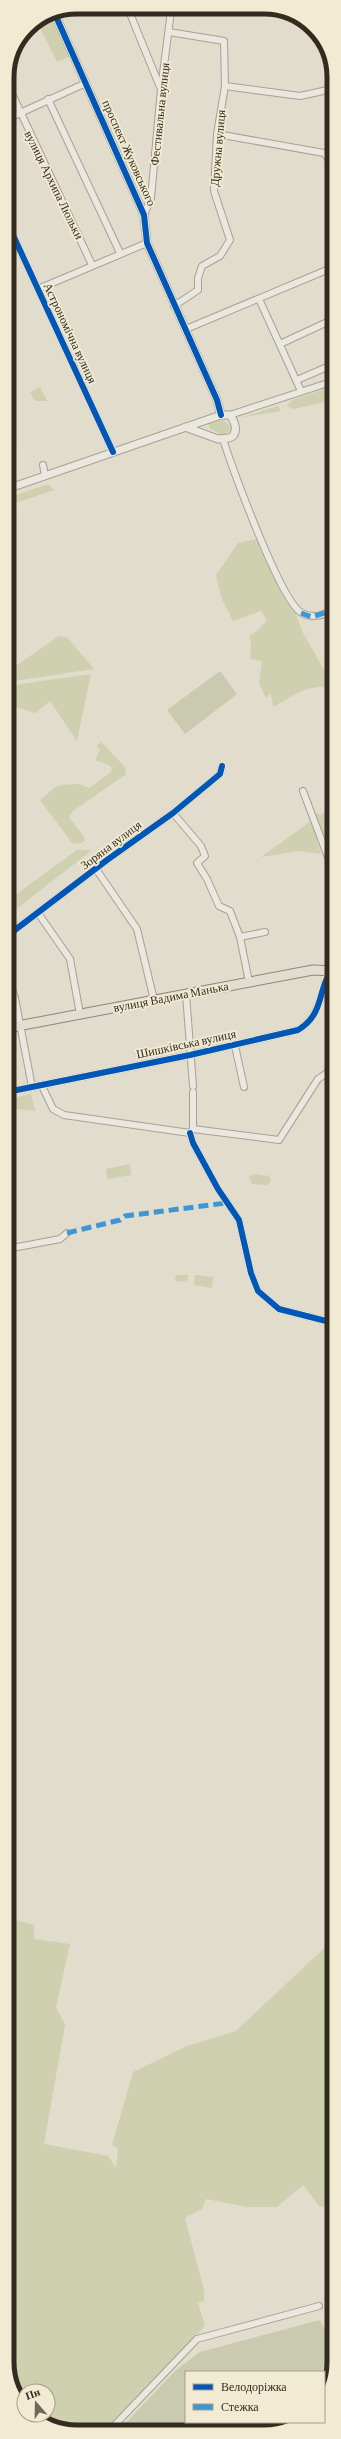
<svg xmlns="http://www.w3.org/2000/svg" width="341" height="2439" font-family="'Crimson Pro',serif">
	<style>
		.green { fill: #ced0b0 }
		.cemetery { fill: #c9caaf }
		.lines { fill: none; stroke-linecap: round; stroke-linejoin: round }
		.minor-casing { stroke: #a6a196; stroke-width: 8 }
		.tertiary-casing { stroke: #a6a196; stroke-width: 9 }
		.primary-casing { stroke: #8c867c; stroke-width: 11 }
		.minor { stroke: #eae7de; stroke-width: 6 }
		.tertiary { stroke: #eae7de; stroke-width: 7 }
		.primary { stroke: #e1ddcf; stroke-width: 9 }
		.quiet { stroke: #3d96d5; stroke-width: 5; stroke-dasharray: 10 5; stroke-linecap: butt }
		.cycleway-casing { stroke: #f2ebd3; stroke-width: 8 }
		.cycleway { stroke: #0057b8; stroke-width: 6 }
		.labels { text-anchor: middle; stroke-width: 3.5; stroke-linejoin: round; paint-order: stroke }
		.street-label { font-size: 12px; fill: #342a1f; stroke: #f2ebd3 }
		.rim { fill: none; stroke: #342a1f; stroke-width: 5 }
	</style>
	<rect width="100%" height="100%" fill="#e1dccc"/>
	<!-- green -->
	<g class="green">
		<path d="M51 12 71 56 57 62 37 21Z"/>
		<path d="M334 386V400L293 409 287 406 292 400Z"/>
		<path d="M40 387 47 401H35L30 392Z"/>
		<path d="M278 406 281 411 239 418Z"/>
		<path d="M223 420 230 426 229 432 222 435 209 428V424Z"/>
		<path d="M48 484 54 490 7 506V498Z"/>
		<path d="M256 539 263 548 278 585 295 612 303 633 330 680 331 687C305 685 295 695 273 707L271 693 266 698 259 683 262 661 250 659 251 643 249 636 258 630 267 620 261 611 233 621 221 597 216 575 238 543Z"/>
		<path d="M59 636 67 637 94 669 7 682V672Z"/>
		<path d="M91 674 77 741 50 701 35 713 7 704V686Z"/>
		<path d="M101 742 125 767 126 774 73 811 69 816C73 826 84 832 85 841L79 844 72 843 40 800 54 788 60 785 80 784 89 788 110 773 112 769 109 765 95 760 100 750 97 746Z"/>
		<path d="M330 810 334 816V854H329L314 815 317 813 320 815Z"/>
		<path d="M311 821 321 854 299 851 261 857Z"/>
		<path d="M77 850H92L7 916V901Z"/>
		<path d="M31 1094 35 1111 7 1108V1099Z"/>
		<path d="M130 1164 131 1175 107 1179 106 1169Z"/>
		<path d="M254 1174 269 1176 271 1182 267 1185 252 1184 249 1177Z"/>
		<path d="M176 1275H188L187 1282 175 1281Z"/>
		<path d="M195 1275 213 1277 212 1288 194 1285Z"/>
		<path d="M15 1920 34 1925V1939L70 1944 56 2007 65 2025 44 2144 108 2156 116 2168 118 2149 112 2145 133 2072 187 2046 236 2031 334 1939V2203L320 2207 303 2185 277 2207H247L206 2199 202 2209 185 2218 204 2290V2301L198 2303 205 2326 106 2430H59L35 2415H48V2391H24V2408L7 2367V1939Z"/>
		<path d="M334 2303V2323L326 2305Z"/>
	</g>
	<!-- cemetery -->
	<g class="cemetery">
		<path d="M220 671 237 694 185 734 167 710Z"/>
		<path d="M320 2320 334 2348V2360L322 2372H186V2422H237V2431L119 2430 176 2370 200 2352Z"/>
	</g>
	<g class="lines">
		<defs>
			<g id="minor">
				<path d="M129 11 160 87"/>
				<path d="M169 32 224 41 225 86 217 134 214 191 230 240 220 256 202 266 198 278V290L174 306"/>
				<path d="M7 83 92 265"/>
				<path d="M225 86 300 96 332 89"/>
				<path d="M48 99 120 253"/>
				<path d="M7 119 86 83"/>
				<path d="M217 134 324 153 334 166"/>
				<path d="M144 215 151 198 161 89 171 11"/>
				<path d="M7 222 113 452"/>
				<path d="M38 289 147 243"/>
				<path d="M259 299 301 391"/>
				<path d="M186 329 334 267"/>
				<path d="M280 344 334 319"/>
				<path d="M297 380 334 364"/>
				<path d="M230 415 334 381"/>
				<path d="M223 439C232 467 281 603 302 613 313 619 323 615 334 610"/>
				<path d="M43 465 45 476"/>
				<path d="M303 791 334 873"/>
				<path d="M173 813 201 846 205 856 197 863 207 879 219 906 230 911 240 937 249 982"/>
				<path d="M96 869 137 929 154 1000"/>
				<path d="M38 913 70 959 80 1014"/>
				<path d="M7 936 107 860 173 813 220 774 222 766"/>
				<path d="M240 937 265 932"/>
				<path d="M7 977 15 998 32 1087"/>
				<path d="M186 994 193 1086"/>
				<path d="M235 1046 244 1087"/>
				<path d="M42 1086 53 1109 64 1115 190 1133"/>
				<path d="M7 1092 190 1055 298 1030C323 1015 318 990 333 969"/>
				<path d="M193 1129V1092"/>
				<path d="M190 1133 193 1143 218 1189 239 1220 251 1273 258 1291 279 1309 334 1323"/>
				<path d="M190 1133 193 1129 279 1140 318 1079 327 1073 334 1061"/>
				<path d="M7 1249 60 1239 67 1233"/>
				<path d="M333 1634 332 1647 334 1653"/>
				<path d="M110 2430 197 2339 319 2306"/>
			</g>
			<g id="tertiary">
				<path d="M54 12 144 215 147 243 217 400 221 415"/>
				<path d="M7 489 221 415H230C235 422 238 429 233 436L229 438 218 439 185 427"/>
			</g>
			<path id="primary" d="M7 1028 313 970 334 971"/>
		</defs>
		<!-- minor casing -->
		<use href="#minor" class="minor-casing"/>
		<!-- tertiary casing -->
		<use href="#tertiary" class="tertiary-casing"/>
		<!-- primary casing -->
		<use href="#primary" class="primary-casing"/>
		<!-- minor -->
		<use href="#minor" class="minor"/>
		<!-- tertiary -->
		<use href="#tertiary" class="tertiary"/>
		<!-- primary -->
		<use href="#primary" class="primary"/>
		<!-- quiet -->
		<g class="quiet">
			<path d="M301 613 312 617 334 610"/>
			<path d="M67 1233 120 1220 125 1216 226 1203"/>
		</g>
		<defs>
			<g id="cycleway">
				<path d="M54 12 144 215 147 243 217 400 221 415"/>
				<path d="M7 222 113 452"/>
				<path d="M7 936 107 860 173 813 220 774 222 766"/>
				<path d="M7 1092 190 1055 298 1030C326 1013 316 989 334 967"/>
				<path d="M190 1133 193 1143 218 1189 239 1220 251 1273 258 1291 279 1309 334 1323"/>
			</g>
		</defs>
		<!-- cycleway casing -->
		<use href="#cycleway" class="cycleway-casing"/>
		<!-- cycleway -->
		<use href="#cycleway" class="cycleway"/>
	</g>
	<g class="labels">
		<!-- street labels -->
		<g class="street-label">
			<text transform="translate(160 114) rotate(-84)" y="4">Фестивальна вулиця</text>
			<text transform="translate(218 148) rotate(-85)" y="4">Дружна вулиця</text>
			<text transform="translate(129 153) rotate(66)" y="4">проспект Жуковського</text>
			<text transform="translate(54 185) rotate(64)" y="4">вулиця Архипа Люльки</text>
			<text transform="translate(70 333) rotate(65)" y="4">Астрономічна вулиця</text>
			<text transform="translate(111 845) rotate(-37)" y="4">Зоряна вулиця</text>
			<text transform="translate(171 997) rotate(-11)" y="4">вулиця Вадима Манька</text>
			<text transform="translate(186 1044) rotate(-12)" y="4">Шишківська вулиця</text>
		</g>
	</g>
	<!-- crop -->
	<path d="M0 0H341V2439H0ZM77 14H264A63 63 0 0 1 327 77V2362A63 63 0 0 1 264 2425H77A63 63 0 0 1 14 2362V77A63 63 0 0 1 77 14Z" fill="#f2ebd3" fill-rule="evenodd"/>
	<path class="rim" d="M77 14H264A63 63 0 0 1 327 77V2362A63 63 0 0 1 264 2425H77A63 63 0 0 1 14 2362V77A63 63 0 0 1 77 14Z"/>
	<!-- legend -->
	<rect x="185" y="2371" width="140" height="52" fill="#f2ebd3" stroke="#a69e8b"/>
	<rect x="193" y="2384" width="20" height="6" fill="#0057b8" stroke="#a69e8b"/>
	<text x="221" y="2391" font-size="12" fill="#342a1f">Велодоріжка</text>
	<rect x="193" y="2404" width="20" height="6" fill="#3d96d5" stroke="#a69e8b"/>
	<text x="221" y="2411" font-size="12" fill="#342a1f">Стежка</text>
	<!-- north arrow -->
	<g transform="translate(36 2403) rotate(340)"><circle r="19" fill="#f2ebd3" stroke="#a69e8b"/>
	<path d="M0-3L7 15L0 10L-7 15Z" fill="#71685c"/>
	<text y="-6" font-size="11" font-weight="bold" text-anchor="middle" fill="#342a1f">Пн</text>
	</g>
</svg>
